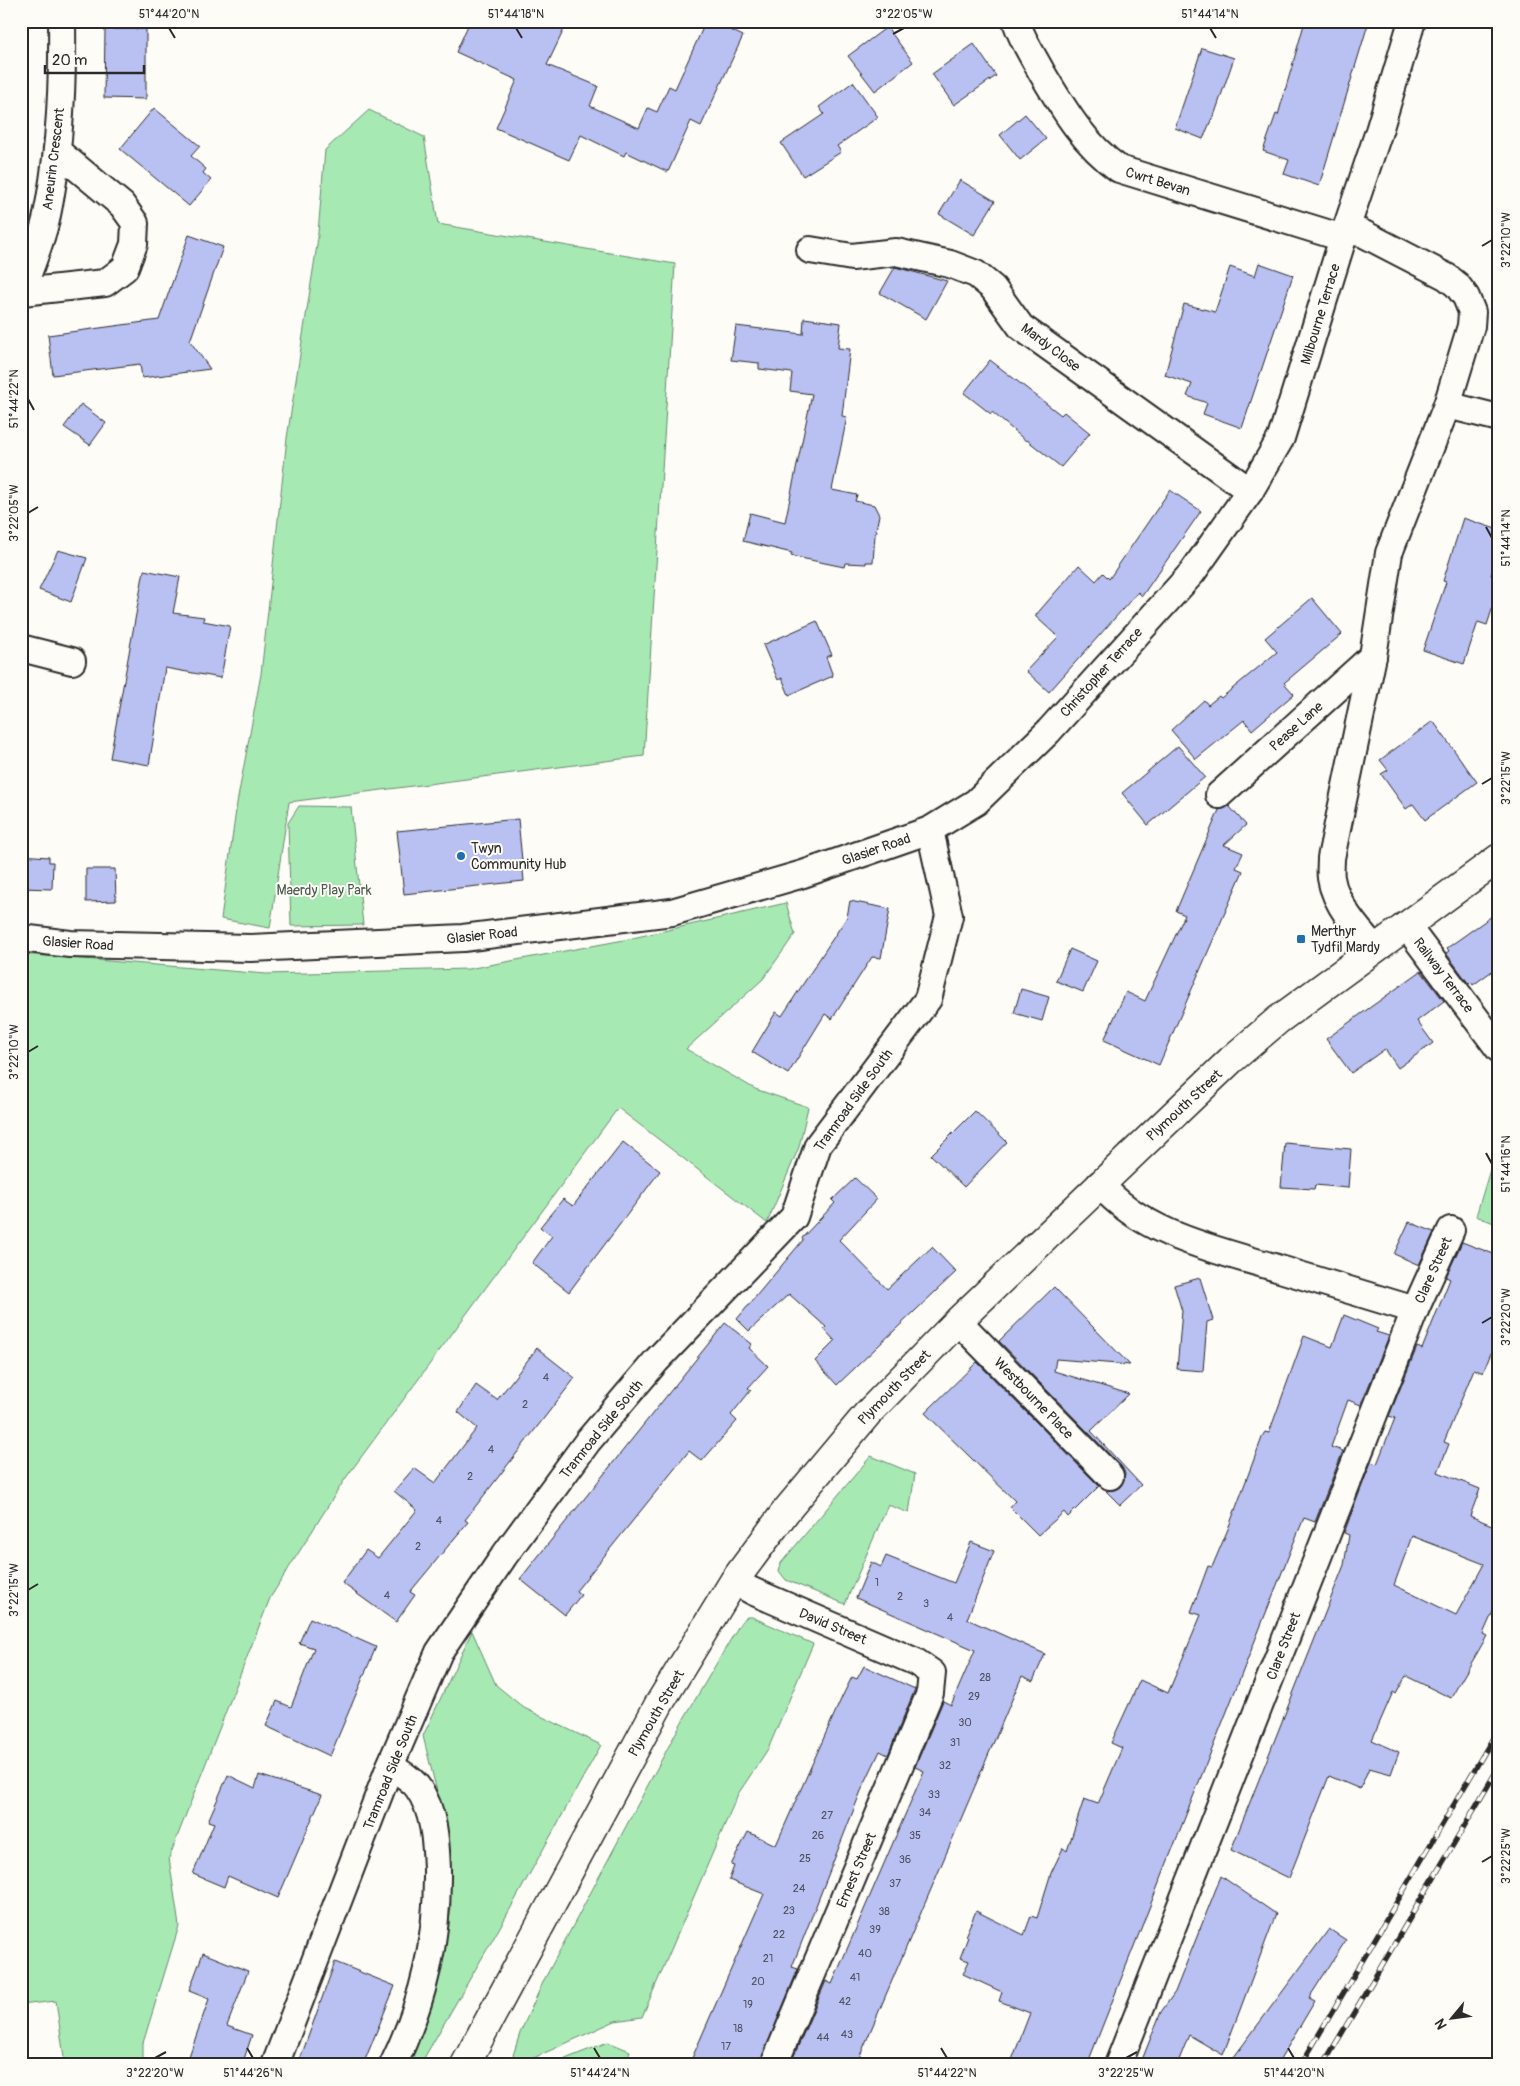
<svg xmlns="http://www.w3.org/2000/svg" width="1520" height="2086" font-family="Pangolin,sans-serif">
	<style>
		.green { fill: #a7e9b3; stroke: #698a6f }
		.building { fill: #b9c0f2; stroke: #2b2b2b; fill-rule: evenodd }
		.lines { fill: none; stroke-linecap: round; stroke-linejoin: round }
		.minor-casing { stroke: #2b2b2b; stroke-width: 30 }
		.primary-casing { stroke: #2b2b2b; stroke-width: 31 }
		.minor { stroke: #fdfcf7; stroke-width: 26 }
		.primary { stroke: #fdfcf7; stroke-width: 28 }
		.rail-casing { stroke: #2b2b2b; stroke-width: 5.5 }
		.rail { stroke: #fdfcf7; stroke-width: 4; stroke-dasharray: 11; stroke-linecap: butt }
		.ticks { fill: none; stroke: #2b2b2b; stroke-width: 2 }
		.poi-dot { fill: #1f6fb2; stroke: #fdfcf7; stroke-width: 2 }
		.labels { text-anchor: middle; stroke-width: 4; stroke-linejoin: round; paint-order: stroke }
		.number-label { font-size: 11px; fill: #4e505d }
		.street-label { font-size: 14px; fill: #2b2b2b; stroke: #fdfcf7 }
		.poi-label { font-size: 14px; fill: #2b2b2b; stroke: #fdfcf7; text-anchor: start }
		.park-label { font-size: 14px; fill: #4a5a4d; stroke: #fdfcf7 }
		.neatline { fill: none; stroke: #2b2b2b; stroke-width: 2 }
		.ticks-label { font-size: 12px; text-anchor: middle; fill: #2b2b2b }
	</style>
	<rect width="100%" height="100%" fill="#fdfcf7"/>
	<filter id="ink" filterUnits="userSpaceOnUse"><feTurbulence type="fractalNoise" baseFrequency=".02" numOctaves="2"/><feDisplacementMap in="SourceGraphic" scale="10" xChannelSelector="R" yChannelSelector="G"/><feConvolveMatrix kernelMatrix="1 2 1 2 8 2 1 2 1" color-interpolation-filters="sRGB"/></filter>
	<g filter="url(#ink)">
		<!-- green -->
		<g class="green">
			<path d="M369 110 424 137 438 224 675 264 644 756 289 802 270 928 221 919 237 803 261 674 287 438 317 245 325 150Z"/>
			<path d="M299 806 351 807 363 925 291 926 288 823Z"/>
			<path d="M786 903 795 934 763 979 686 1049 755 1089 808 1107 799 1147 767 1223 618 1108 345 1479 270 1598 169 1858 179 1926 143 2043V2065H65L56 2001 21 2005 22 954 266 974 468 969 624 940Z"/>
			<path d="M1499 1140V1225L1476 1216Z"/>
			<path d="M871 1456 915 1474 909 1513 888 1505 845 1604 786 1580 779 1571 781 1563Z"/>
			<path d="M747 1617H752L813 1644 768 1749 738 1794 642 2017 615 2021 518 2065H510L520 2033 544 1980 679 1727 741 1622Z"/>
			<path d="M472 1631 496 1685 524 1708 601 1745 504 1920 420 2065H402L441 1970 451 1908 446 1827 423 1736Z"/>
			<path d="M608 2042 630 2051 625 2065H550Z"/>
		</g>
		<!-- building -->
		<g class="building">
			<path d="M470 21H568L547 65 598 86 590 106 639 128 648 108 657 112 669 86 675 89 706 21H712L743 36 701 126 691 121 668 172 626 152 624 156 581 135 569 160 496 128 517 80 456 52Z"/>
			<path d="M1305 21H1369L1319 186 1284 174 1289 160 1263 151 1276 114 1278 115Z"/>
			<path d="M887 27 913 62 875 91 848 56Z"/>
			<path d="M105 29H146V99L104 98Z"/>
			<path d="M974 44 996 76 954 105 932 74Z"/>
			<path d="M1202 48 1234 58 1213 119 1212 118 1203 139 1175 128Z"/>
			<path d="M853 82 878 117 837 146 841 152 803 176 781 143 824 114 819 107Z"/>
			<path d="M154 108 200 146 191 156 206 169 203 173 211 180 189 206 120 149Z"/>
			<path d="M1025 114 1046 139 1020 160 1000 135Z"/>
			<path d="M960 180 995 201 974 235 939 214Z"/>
			<path d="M189 235 223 247 190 341 210 369 142 378 140 364 53 375 48 335 159 320Z"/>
			<path d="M1259 263 1293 275 1242 428 1203 414 1207 403 1187 396 1192 384 1165 375 1184 304 1215 312 1230 267 1255 276Z"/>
			<path d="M895 267 947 281 926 319 880 293Z"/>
			<path d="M804 318 841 323 838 348 850 349 842 416 847 417 832 490 857 495 855 501 874 505 879 515 875 535 873 562H866V564L845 563 844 567 791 556 792 553 743 541 750 513 785 522 812 394 790 391 792 373 759 369V363L731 360 736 326 803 334Z"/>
			<path d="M990 360 1061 415 1064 412 1090 433 1061 467 1027 440 1026 441 992 412 991 414 964 393Z"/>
			<path d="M81 404 106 423 90 445 64 427Z"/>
			<path d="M1170 490 1201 511 1142 596 1138 592 1049 692 1026 671 1058 637 1035 616 1079 565 1096 581 1103 573 1109 579Z"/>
			<path d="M1463 518 1499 530V552L1491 575 1499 577V588L1487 625 1478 622 1464 664 1423 650 1446 582 1443 581Z"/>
			<path d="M58 550 87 558 71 602 39 590Z"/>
			<path d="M144 570 180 577 173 613 204 617 203 621 230 626 221 678 165 668 149 765 110 758Z"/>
			<path d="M1312 598 1342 634 1284 683 1294 694 1252 730 1244 720 1196 759 1171 730 1204 700 1208 705 1219 696 1221 698 1277 652 1265 638Z"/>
			<path d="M817 621 832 655 826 657 833 676 789 695 782 678 778 680 763 645Z"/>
			<path d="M1433 721 1477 782 1425 820 1413 804 1406 809 1381 774 1388 770 1380 760Z"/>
			<path d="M1178 746 1205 777 1148 825 1122 793Z"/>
			<path d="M1229 806 1246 825 1224 845 1243 853 1236 868 1243 871 1159 1065 1104 1040 1126 992 1145 1001 1185 915 1176 911 1219 810Z"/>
			<path d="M518 819 524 881 404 894 397 831Z"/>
			<path d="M21 855 49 857V862H53L52 889 21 888Z"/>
			<path d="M86 869H115L116 901 86 902Z"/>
			<path d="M850 901 890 909 881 958 872 957 832 1019 825 1014 788 1074 752 1052 776 1012 782 1016 847 917Z"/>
			<path d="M1499 911V966L1473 985 1471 982 1469 984 1446 953 1449 951 1447 948Z"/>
			<path d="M1070 949 1097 961 1083 992 1056 981Z"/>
			<path d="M1421 971 1444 1001 1417 1021 1433 1043 1398 1068 1385 1049 1351 1073 1326 1039Z"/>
			<path d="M1021 989 1049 997 1042 1021 1014 1013Z"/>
			<path d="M975 1111 1007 1142 964 1187 931 1155Z"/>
			<path d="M623 1142 660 1171 569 1292 532 1263 552 1236 540 1227 563 1199 573 1206Z"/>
			<path d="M1285 1143 1351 1149 1348 1188 1315 1185 1314 1189 1281 1187Z"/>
			<path d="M855 1178 877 1199 839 1240 887 1289 932 1247 956 1272 837 1385 815 1361 835 1341 824 1329 826 1327 789 1294 749 1331 737 1319 803 1240 802 1238 835 1203 832 1200Z"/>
			<path d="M1409 1222 1434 1232 1419 1265 1394 1254Z"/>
			<path d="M1462 1242 1499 1256V1333L1483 1373 1474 1369 1444 1442 1449 1444 1438 1472 1480 1489 1470 1516 1499 1528V1598L1483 1634 1487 1636 1451 1698 1406 1676 1396 1694 1393 1692 1372 1740 1399 1752 1391 1774 1369 1768 1360 1789 1329 1776 1289 1878 1231 1850 1344 1565 1349 1535 1344 1533 1371 1462 1377 1464 1395 1418 1389 1416 1417 1347 1422 1349 1450 1279 1446 1277ZM1412 1536 1484 1564 1456 1615 1394 1585Z"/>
			<path d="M1200 1278 1213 1320 1207 1322 1203 1371 1177 1369 1182 1311 1174 1285Z"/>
			<path d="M1054 1287 1130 1365 1056 1359 1054 1371 1129 1394 1091 1431 1141 1485 1120 1505 1106 1491 1114 1490 1120 1487 1124 1480 1125 1473 1121 1466 999 1341Z"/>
			<path d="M1344 1315 1378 1329 1376 1332 1389 1336 1361 1405 1348 1400 1331 1447 1343 1451 1315 1522 1304 1518 1294 1542 1087 2065H1010L1030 2013 999 2001 1002 1992 963 1974 969 1961 960 1958 968 1937 965 1936 976 1911 1024 1935 1031 1916 1037 1918 1051 1873 1063 1848 1067 1851 1084 1799 1098 1804 1122 1748 1111 1743 1140 1680 1168 1693 1201 1615 1191 1612 1208 1566 1212 1567 1228 1529 1263 1435 1265 1432 1269 1433 1304 1336 1332 1347Z"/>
			<path d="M725 1323 752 1344 749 1348 768 1366 748 1388 751 1390 731 1415 737 1421 702 1461 689 1451 576 1591 581 1595 565 1615 520 1579Z"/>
			<path d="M537 1348 575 1378 465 1520 468 1522 410 1592 415 1595 396 1622 342 1583 366 1550 378 1558 417 1510 394 1491 414 1468 435 1483 477 1428 458 1412 476 1385 497 1400Z"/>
			<path d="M977 1362 1099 1486 1068 1517 1064 1512 1038 1535 1010 1507 1015 1501 925 1413Z"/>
			<path d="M971 1542 994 1551 967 1619 1045 1654 1033 1681 1022 1676 856 2065H790L826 1981 832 1984 914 1794 924 1771 915 1767 943 1701 951 1705 975 1650 856 1598 871 1562 881 1567 886 1556 954 1583Z"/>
			<path d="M310 1618 376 1647 330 1756 266 1726 277 1701 291 1707 314 1648 299 1643Z"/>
			<path d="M864 1666 915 1689 888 1755 880 1751 861 1791 792 1967 798 1969 759 2065H689L764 1894 729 1880 734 1866 731 1865 748 1832 776 1845 842 1697 852 1677 857 1679Z"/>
			<path d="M228 1775 255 1788 259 1775 322 1795 278 1898 228 1876 224 1887 193 1874 214 1823 208 1821Z"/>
			<path d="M1221 1876 1276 1914 1223 2055 1189 2035 1177 2065H1140L1161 2012 1175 1992Z"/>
			<path d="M1329 1929 1346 1940 1309 1998 1315 2001 1277 2065H1228Z"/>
			<path d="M203 1953 248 1971 227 2026 252 2035 242 2065H186L209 1999 189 1991Z"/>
			<path d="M335 1962 395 1986 363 2065H298Z"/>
		</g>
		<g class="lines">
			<defs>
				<g id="minor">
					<path d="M1016 21C1022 40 1033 56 1042 73 1064 110 1084 144 1119 169L1343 238"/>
					<path d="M1346 231 1362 233 1447 277 1457 285 1466 297 1472 312 1471 326 1447 405 1389 553 1373 656 1331 858C1331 865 1330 872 1331 878 1335 904 1358 930 1375 949"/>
					<path d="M810 250 852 257 896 252 950 264 976 274 993 288 1021 327 1250 491"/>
					<path d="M21 292C30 269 40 244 46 220 60 155 63 87 62 21"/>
					<path d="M22 292 105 283 125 268 134 244 135 223 122 205 57 151"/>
					<path d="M1447 405 1499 418"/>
					<path d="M21 648 72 661"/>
					<path d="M1219 795 1373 656"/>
					<path d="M1406 925 1499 1049"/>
					<path d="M21 938 70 944 251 948 463 938 672 912 803 874 930 830 976 802 1048 732 1192 573 1250 491 1281 438 1343 238 1379 131 1412 21"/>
					<path d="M1100 1184C1143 1235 1218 1250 1280 1269 1325 1283 1370 1296 1415 1310"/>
					<path d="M958 1321 1110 1476"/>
					<path d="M734 1581 752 1591 916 1662 932 1673 930 1693 774 2065"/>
					<path d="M390 1766C399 1772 412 1779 418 1788 434 1810 436 1842 437 1869 438 1939 424 2001 393 2065"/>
					<path d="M275 2065 390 1766 439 1652 504 1556 588 1441 656 1361 794 1217 818 1145 928 999 949 916 930 830"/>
					<path d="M1118 2065 1415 1310 1451 1230"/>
				</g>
				<path id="primary" d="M465 2065 659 1704 734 1581 786 1511 868 1413 958 1321 1231 1060 1278 1020 1499 858"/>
			</defs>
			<!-- minor casing -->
			<use href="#minor" class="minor-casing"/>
			<!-- primary casing -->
			<use href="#primary" class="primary-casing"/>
			<!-- minor -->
			<use href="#minor" class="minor"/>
			<!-- primary -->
			<use href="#primary" class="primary"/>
			<defs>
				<g id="rail">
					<path d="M1301 2065 1499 1728"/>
					<path d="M1323 2065 1499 1767"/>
				</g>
			</defs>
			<!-- rail casing -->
			<use href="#rail" class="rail-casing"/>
			<!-- rail -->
			<use href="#rail" class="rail"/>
		</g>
	</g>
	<!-- ticks -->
	<path class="ticks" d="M169 28 175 38M516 28 522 38M1210 28 1216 38M893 34 904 28M1482 246 1492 240M28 399 34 410M28 513 38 507M1486 527 1492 538M1482 784 1492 778M28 1052 38 1046M1486 1153 1492 1164M1482 1323 1492 1317M28 1590 38 1584M1482 1862 1492 1856M247 2048 253 2058M594 2048 600 2058M941 2048 947 2058M1288 2048 1294 2058M155 2058 166 2052M1126 2058 1137 2052"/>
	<!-- markers -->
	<g class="poi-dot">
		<circle cx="461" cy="856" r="5"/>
		<rect x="1296" y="934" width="10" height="10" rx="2.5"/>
	</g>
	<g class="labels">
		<!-- number labels -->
		<g class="number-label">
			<text x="546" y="1381">4</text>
			<text x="525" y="1408">2</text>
			<text x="491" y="1453">4</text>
			<text x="470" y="1480">2</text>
			<text x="439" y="1524">4</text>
			<text x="418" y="1550">2</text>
			<text x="877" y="1586">1</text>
			<text x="387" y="1599">4</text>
			<text x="900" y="1600">2</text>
			<text x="926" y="1607">3</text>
			<text x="950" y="1621">4</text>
			<text x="985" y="1681">28</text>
			<text x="974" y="1700">29</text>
			<text x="965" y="1726">30</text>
			<text x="955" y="1746">31</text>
			<text x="945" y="1769">32</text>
			<text x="934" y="1798">33</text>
			<text x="925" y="1816">34</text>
			<text x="827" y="1819">27</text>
			<text x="818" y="1839">26</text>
			<text x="915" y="1839">35</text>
			<text x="805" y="1862">25</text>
			<text x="905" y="1863">36</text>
			<text x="895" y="1887">37</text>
			<text x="799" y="1892">24</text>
			<text x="789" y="1914">23</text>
			<text x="884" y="1915">38</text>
			<text x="875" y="1933">39</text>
			<text x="779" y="1938">22</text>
			<text x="865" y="1957">40</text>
			<text x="768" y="1962">21</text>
			<text x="855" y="1981">41</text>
			<text x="758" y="1985">20</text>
			<text x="845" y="2005">42</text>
			<text x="748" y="2008">19</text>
			<text x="738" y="2032">18</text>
			<text x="847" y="2038">43</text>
			<text x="823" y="2041">44</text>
			<text x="726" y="2050">17</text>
		</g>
		<!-- street labels -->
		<g class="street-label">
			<text transform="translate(53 159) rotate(-83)" y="5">Aneurin Crescent</text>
			<text transform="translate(1158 181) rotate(17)" y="5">Cwrt Bevan</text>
			<text transform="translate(1320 314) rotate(-73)" y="5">Milbourne Terrace</text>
			<text transform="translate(1051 347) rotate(37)" y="5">Mardy Close</text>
			<text transform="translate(1101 672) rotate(-48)" y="5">Christopher Terrace</text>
			<text transform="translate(1296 726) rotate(-42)" y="5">Pease Lane</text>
			<text transform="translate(876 849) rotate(-19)" y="5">Glasier Road</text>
			<text transform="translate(482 935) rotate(-6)" y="5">Glasier Road</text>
			<text transform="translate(78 943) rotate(4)" y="5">Glasier Road</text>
			<text transform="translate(1444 975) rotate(53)" y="5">Railway Terrace</text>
			<text transform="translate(853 1100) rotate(-54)" y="5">Tramroad Side South</text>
			<text transform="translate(1184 1105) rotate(-43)" y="5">Plymouth Street</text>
			<text transform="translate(1433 1270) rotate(-66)" y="5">Clare Street</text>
			<text transform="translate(894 1387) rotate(-46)" y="5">Plymouth Street</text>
			<text transform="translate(1034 1398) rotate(46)" y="5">Westbourne Place</text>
			<text transform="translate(601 1429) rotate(-51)" y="5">Tramroad Side South</text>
			<text transform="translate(833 1626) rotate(23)" y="5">David Street</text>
			<text transform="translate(1283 1646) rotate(-69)" y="5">Clare Street</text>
			<text transform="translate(656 1713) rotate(-60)" y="5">Plymouth Street</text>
			<text transform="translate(390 1772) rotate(-68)" y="5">Tramroad Side South</text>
			<text transform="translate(856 1870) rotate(-67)" y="5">Ernest Street</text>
		</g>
		<!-- poi labels -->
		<g class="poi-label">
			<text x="471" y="853">Twyn<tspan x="471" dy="16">Community Hub</tspan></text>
			<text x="1311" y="936">Merthyr<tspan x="1311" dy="16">Tydfil Mardy</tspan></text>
		</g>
		<!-- park labels -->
		<g class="park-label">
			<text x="324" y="895">Maerdy Play Park</text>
		</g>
	</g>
	<!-- margin -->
	<rect width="1520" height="2086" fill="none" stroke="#fdfcf7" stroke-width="55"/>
	<!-- north arrow -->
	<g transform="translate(1452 2018) rotate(241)" stroke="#fdfcf7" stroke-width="4" paint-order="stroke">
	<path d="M0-4L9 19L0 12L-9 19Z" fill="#2b2b2b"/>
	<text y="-8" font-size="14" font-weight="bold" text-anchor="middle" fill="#2b2b2b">N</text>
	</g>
	<!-- scale -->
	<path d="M45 65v8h99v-8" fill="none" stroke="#2b2b2b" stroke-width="2.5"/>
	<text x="52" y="65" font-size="15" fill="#2b2b2b" stroke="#fdfcf7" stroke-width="4" paint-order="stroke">20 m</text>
	<rect x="28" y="28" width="1464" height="2030" class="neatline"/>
	<g class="ticks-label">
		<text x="169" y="18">51°44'20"N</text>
		<text x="516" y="18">51°44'18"N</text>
		<text x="904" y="18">3°22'05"W</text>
		<text x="1210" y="18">51°44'14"N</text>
		<text transform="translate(1506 240) rotate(-90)" y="4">3°22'10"W</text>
		<text transform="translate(14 399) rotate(-90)" y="4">51°44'22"N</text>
		<text transform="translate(14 513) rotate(-90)" y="4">3°22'05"W</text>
		<text transform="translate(1506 538) rotate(-90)" y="4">51°44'14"N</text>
		<text transform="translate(1506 778) rotate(-90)" y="4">3°22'15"W</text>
		<text transform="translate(14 1052) rotate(-90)" y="4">3°22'10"W</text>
		<text transform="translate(1506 1164) rotate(-90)" y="4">51°44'16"N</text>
		<text transform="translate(1506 1317) rotate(-90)" y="4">3°22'20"W</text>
		<text transform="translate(14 1590) rotate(-90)" y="4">3°22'15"W</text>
		<text transform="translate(1506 1856) rotate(-90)" y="4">3°22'25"W</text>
		<text x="155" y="2077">3°22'20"W</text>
		<text x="253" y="2077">51°44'26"N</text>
		<text x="600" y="2077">51°44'24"N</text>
		<text x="947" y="2077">51°44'22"N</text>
		<text x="1126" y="2077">3°22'25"W</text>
		<text x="1294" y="2077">51°44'20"N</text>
	</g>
</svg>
